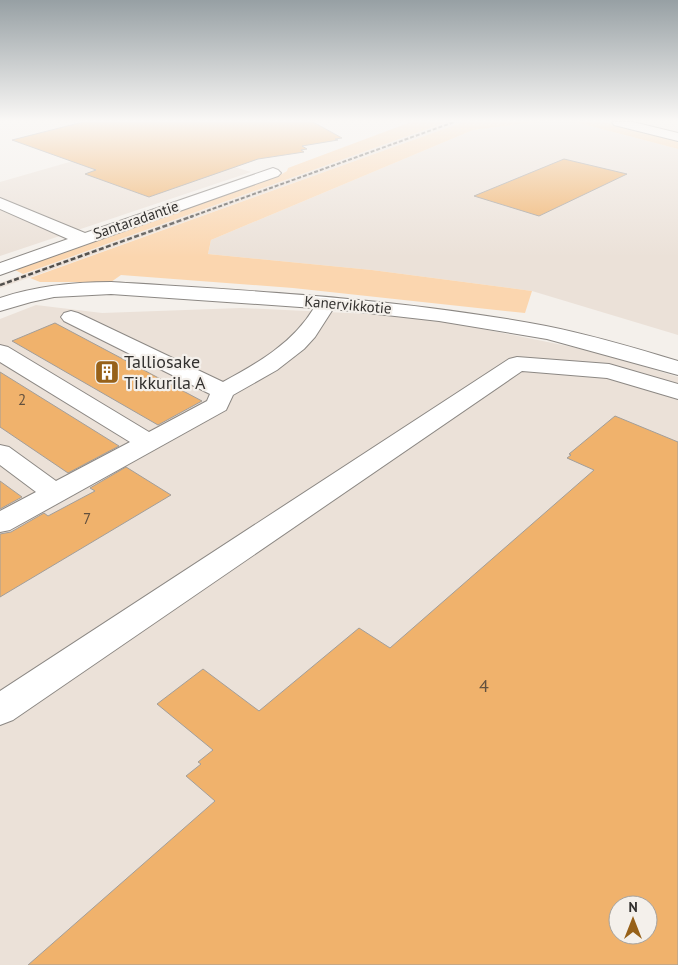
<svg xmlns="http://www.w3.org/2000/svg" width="678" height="965" font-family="'PT Sans',sans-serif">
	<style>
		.built { fill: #ebe1d8; fill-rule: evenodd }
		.green { fill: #fbd6af }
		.building { fill: #f0b26c; stroke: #a29e9a; fill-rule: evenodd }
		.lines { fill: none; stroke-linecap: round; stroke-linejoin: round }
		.minor-casing { stroke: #8c8884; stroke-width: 2 }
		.major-casing { stroke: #8c8884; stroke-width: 2 }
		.minor { fill: #fff; fill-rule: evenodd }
		.major { fill: #fff; fill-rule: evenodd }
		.rail-far1 { stroke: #52504d; stroke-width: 2; stroke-dasharray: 4 2; stroke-linecap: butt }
		.rail { stroke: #52504d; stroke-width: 2.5; stroke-dasharray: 5 2.5; stroke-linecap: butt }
		.labels { text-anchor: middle; stroke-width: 4.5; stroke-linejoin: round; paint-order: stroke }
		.far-street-label { font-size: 15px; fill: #32302e; stroke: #f4f0eb }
		.number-label { font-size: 15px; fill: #62503e }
		.poi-label { font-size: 18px; fill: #32302e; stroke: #f4f0eb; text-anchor: start }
		.near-number-label { font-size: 18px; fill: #62503e }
	</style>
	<rect width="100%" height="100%" fill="#f4f0eb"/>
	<!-- built -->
	<g class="built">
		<path d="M447 122H463L0 288V283Z"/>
		<path d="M535 122H575L678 149V335L532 291 372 270 208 254 211 240 473 130Z"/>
		<path d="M146 140 251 172 0 256V182Z"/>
		<path d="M36 305 102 313 241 308 369 314 453 323 597 352 678 377V965H0V319ZM618 905H648V935H618Z"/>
	</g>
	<!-- green -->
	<g class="green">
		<path d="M411 122H447L23 274 13 269 282 174 287 171 288 168Z"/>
		<path d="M463 122H535L473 130 211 240 208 254 372 270 532 291 525 313 293 288 121 275 111 282H40L30 278Z"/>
		<path d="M575 122H605L678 141V149Z"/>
	</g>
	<!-- building -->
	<g class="building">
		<path d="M83 122H313L342 138 335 139 338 140 302 146 307 149 301 150 304 152 258 159 149 197 85 174 96 170 12 140Z"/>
		<path d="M564 159 627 174 539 216 474 196Z"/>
		<path d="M55 323 202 401 158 425 12 341Z"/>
		<path d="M0 372 119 446 68 473 0 427Z"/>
		<path d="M615 416 678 442V965H28L215 801 186 776 201 764 198 762 213 750 157 704 203 669 259 711 359 628 390 648 594 470 567 458 571 455 569 454ZM618 905H648V935H618Z"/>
		<path d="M126 467 171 495 0 597V534L11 532 44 513 48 516 95 491 90 488Z"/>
		<path d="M0 481 22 497 0 509Z"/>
	</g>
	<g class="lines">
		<defs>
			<g id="minor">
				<path d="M273 168 278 170 281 173 278 176 0 275V263L68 239 0 209V198L85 233Z"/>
				<path d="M111 282C257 291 403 299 546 326 591 335 635 348 678 361V375L547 339 439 321 333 309 315 337 304 349 277 370 233 395 226 410 10 530 0 532V511L36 492 0 465V445L9 447 56 481 130 442 0 362V345L8 347 149 432 207 401 210 394 64 321 61 317 64 313 71 311 78 313 223 382C258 363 293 343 314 308L111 294 54 297 31 302 0 311V298C36 286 73 282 111 282Z"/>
				<path d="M517 357 609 364 678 384V399L607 378 522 371 13 720 0 725V691L509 359Z"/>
			</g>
			<path id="major" d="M612 122H633L678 133V141L614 125Z"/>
		</defs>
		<!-- minor casing -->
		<use href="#minor" class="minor-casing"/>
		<!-- major casing -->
		<use href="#major" class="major-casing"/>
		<!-- minor -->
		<use href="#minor" class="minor"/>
		<!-- major -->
		<use href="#major" class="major"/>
		<!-- rail-far1 -->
		<path class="rail-far1" d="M190 217 454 122"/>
		<!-- rail -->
		<path class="rail" d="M0 285 193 216"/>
	</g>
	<!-- sky -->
	<linearGradient id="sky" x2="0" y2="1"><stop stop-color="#97a0a4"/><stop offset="0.47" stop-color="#faf8f6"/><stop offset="1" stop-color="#faf8f6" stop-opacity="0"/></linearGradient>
	<rect width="678" height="257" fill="url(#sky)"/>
	<!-- icons -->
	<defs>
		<symbol id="building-square" viewBox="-11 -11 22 22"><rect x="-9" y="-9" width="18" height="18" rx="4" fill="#976119" stroke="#f4f0eb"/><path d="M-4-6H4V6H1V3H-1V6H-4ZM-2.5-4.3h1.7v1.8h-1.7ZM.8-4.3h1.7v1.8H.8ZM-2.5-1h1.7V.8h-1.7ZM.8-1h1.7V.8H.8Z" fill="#fff"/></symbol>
	</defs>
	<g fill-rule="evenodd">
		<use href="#building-square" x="93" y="358" width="28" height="28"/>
	</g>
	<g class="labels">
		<!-- far-street labels -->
		<g class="far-street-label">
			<text transform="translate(136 220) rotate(-19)" y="5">Santaradantie</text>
			<text transform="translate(348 305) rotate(5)" y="5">Kanervikkotie</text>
		</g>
		<!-- number labels -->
		<g class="number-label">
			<text x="22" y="405">2</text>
			<text x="87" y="524">7</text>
		</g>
		<!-- poi labels -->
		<g class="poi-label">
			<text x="124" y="368">Talliosake<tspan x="124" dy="21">Tikkurila A</tspan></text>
		</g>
		<!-- near-number labels -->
		<g class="near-number-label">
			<text x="484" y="692">4</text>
		</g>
	</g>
	<!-- north arrow -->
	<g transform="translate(633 920)"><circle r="24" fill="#f4f0eb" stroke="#a6a39f"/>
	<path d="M0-4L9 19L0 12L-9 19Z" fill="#976119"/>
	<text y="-8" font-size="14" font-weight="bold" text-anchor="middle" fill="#32302e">N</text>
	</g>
</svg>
